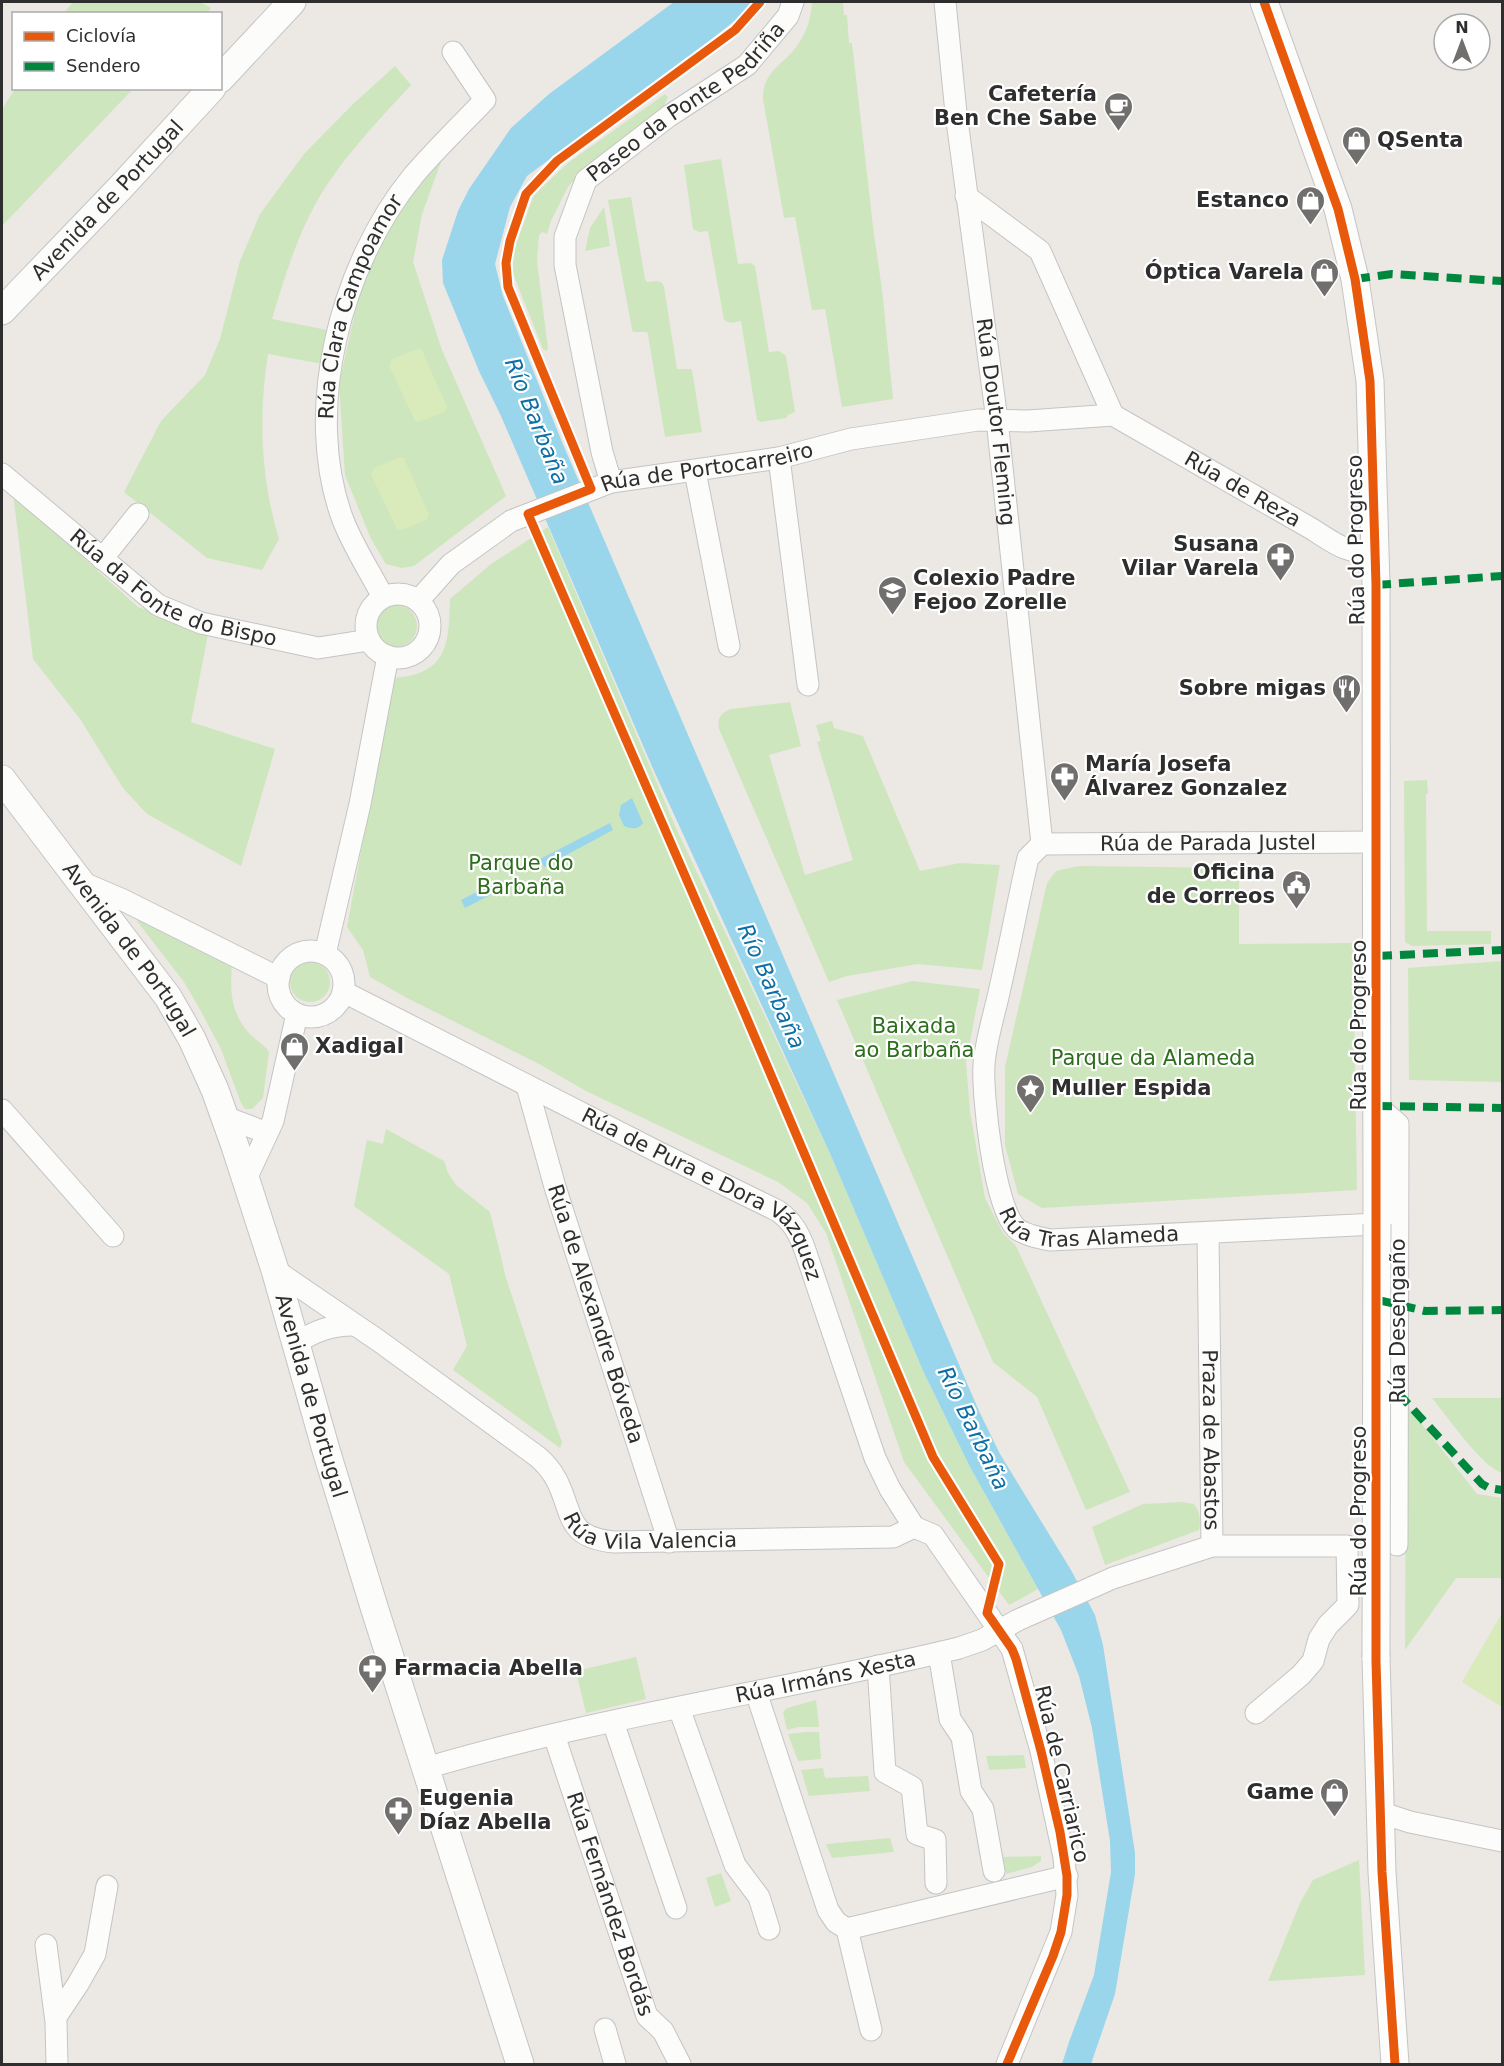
<svg xmlns="http://www.w3.org/2000/svg" width="1504" height="2066" font-family="'DejaVu Sans',sans-serif">
	<style>
		.green { fill: #cee6be }
		.pitch { fill: #d9eabb }
		.water { fill: #99d6ec }
		.lines { fill: none; stroke-linecap: round; stroke-linejoin: round }
		.minor-casing { stroke: #c5c4c5; stroke-width: 23 }
		.tertiary-casing { stroke: #c5c4c5; stroke-width: 29 }
		.minor { stroke: #fcfcfb; stroke-width: 21 }
		.tertiary { stroke: #fcfcfb; stroke-width: 27 }
		.tertiary-bridge-casing { stroke: #c5c4c5; stroke-width: 29; stroke-linecap: butt }
		.tertiary-bridge { stroke: #fcfcfb; stroke-width: 27 }
		.quiet { stroke: #00873e; stroke-width: 8; stroke-dasharray: 15 8; stroke-linecap: butt }
		.cycleway-casing { stroke: #fff; stroke-width: 13 }
		.cycleway { stroke: #e8590c; stroke-width: 9 }
		.labels { text-anchor: middle; stroke-width: 4.5; stroke-linejoin: round; paint-order: stroke }
		.poi-label { font-size: 21px; font-weight: bold; fill: #2e2e2e; stroke: #fff; text-anchor: end }
		.street-label { font-size: 21px; fill: #2e2e2e; stroke: #fff }
		.park-label { font-size: 21px; fill: #2c6e1b; stroke: #fff }
		.water-label { font-size: 22px; font-style: italic; fill: #0d6fa3; stroke: #fff }
	</style>
	<rect width="100%" height="100%" fill="#ece8e4"/>
	<!-- green -->
	<g class="green">
		<path d="M73 2H200L211 8 206 14 64 13Z"/>
		<path d="M812 2H843L844 15H847L849 43H852L874 235 882 289 893 399 842 407 825 309 812 310 795 217 784 218 763 99C762 72 783 65 797 46 807 32 811 18 812 2Z"/>
		<path d="M395 66 411 85C377 122 341 159 316 203 296 239 284 279 272 319L327 330 323 364 268 354C258 416 261 479 279 539L262 570 207 558 124 492 161 421 205 375 220 339 240 261 260 214 304 154 351 106Z"/>
		<path d="M15 89H133L2 226V109Z"/>
		<path d="M665 94 668 97 664 106 583 169 568 187 551 221 547 234 542 232 539 235 537 260 539 277 548 349 546 351 543 349 535 329 512 271 513 253 534 195 568 163Z"/>
		<path d="M435 157 441 162 422 214 413 262 442 350 506 496 414 566 402 568 386 564 371 539 345 475 339 384 362 281 395 213Z"/>
		<path d="M721 159 738 264 751 263 755 266 769 352 779 351 786 356 795 412 788 415 786 418 761 422 757 420 741 321 730 323 724 320 708 231 699 232 693 229 684 165Z"/>
		<path d="M631 197 645 279 647 282 658 281 662 283 664 287 677 369H690L692 370 702 432 665 437 648 335 647 332H633L632 329 608 200Z"/>
		<path d="M604 207 610 246 585 251 590 228Z"/>
		<path d="M16 497 138 607 208 634 191 722 275 749 241 866 147 814 123 788 80 719 33 659 14 501Z"/>
		<path d="M548 527 676 828 832 1158 924 1373 970 1467 1038 1589 1009 1605 904 1462 826 1233 807 1203 778 1182 586 1091 539 1064 407 998 370 977 363 950 347 927 393 678C447 674 449 646 450 599L491 564Z"/>
		<circle cx="396" cy="626" r="21"/>
		<path d="M790 702 801 746 769 755 805 875 853 860 817 742 821 741 816 725 832 721 834 728 863 736 920 871 960 863 1000 865 982 970 918 964 847 976 829 982 719 729C717 717 721 713 731 709Z"/>
		<path d="M1427 780 1428 794H1426L1427 931H1491V944L1412 946 1405 942 1404 781Z"/>
		<path d="M1079 866 1239 868V944L1353 943 1357 1190 1042 1208 1018 1194 1005 1145V1067L1047 883 1056 871Z"/>
		<path d="M137 918 232 963C230 989 230 1011 248 1032 254 1039 264 1044 269 1052L263 1098 252 1109H245L241 1103 221 1049 198 1006 184 982 137 921Z"/>
		<path d="M1502 961V1082L1409 1080 1408 968Z"/>
		<circle cx="310" cy="982" r="20"/>
		<path d="M913 981 980 989 966 1063 970 1111 985 1198 1003 1233 1016 1246 1130 1492 1086 1510 1037 1397 993 1362 837 1000Z"/>
		<path d="M386 1129 444 1161 448 1173 456 1185 490 1212 506 1278 549 1407 562 1442 560 1448 453 1370 467 1346 449 1274 354 1206 367 1140 383 1144Z"/>
		<path d="M1432 1398H1502V1473C1482 1467 1447 1416 1432 1398Z"/>
		<path d="M1406 1404 1477 1494 1502 1498V1578H1456L1405 1650Z"/>
		<path d="M1183 1502 1194 1504C1200 1512 1201 1520 1199 1530L1105 1565 1092 1527 1143 1504Z"/>
		<path d="M636 1657 646 1699 586 1713 576 1671Z"/>
		<path d="M816 1700 819 1727H799L787 1730 783 1712 787 1708Z"/>
		<path d="M805 1732H819L821 1759 798 1761 788 1734Z"/>
		<path d="M1024 1755 1026 1768 989 1770 986 1756Z"/>
		<path d="M823 1768 825 1778 868 1776 870 1791 809 1796 801 1770Z"/>
		<path d="M890 1838 894 1852 832 1858 826 1844Z"/>
		<path d="M1041 1856V1861L1032 1867 1006 1874 1003 1857Z"/>
		<path d="M1359 1860 1365 1975 1268 1981 1300 1903 1313 1880Z"/>
		<path d="M721 1873 731 1901 715 1907 706 1878Z"/>
	</g>
	<!-- pitch -->
	<g class="pitch">
		<path d="M418 349 422 350 447 407 444 412 419 422 415 421 389 366 392 359Z"/>
		<path d="M400 457 404 458 429 515 426 520 401 530 397 529 371 475 374 468Z"/>
		<path d="M1502 1613V1707L1462 1682Z"/>
	</g>
	<!-- water -->
	<g class="water">
		<path d="M674 2H752L737 19 708 42 527 176 510 207 495 264 503 296 562 442 979 1411 1000 1454 1071 1570 1095 1615 1103 1645 1135 1853V1874L1115 1994 1091 2064H1062L1069 2042 1094 1975 1111 1872 1110 1841 1092 1728 1079 1676 1061 1630 970 1467 924 1373 832 1158 654 771 501 416 479 371 443 283 442 260 458 211 469 189 511 128 549 94Z"/>
		<path d="M632 798 643 823C638 830 631 829 624 826L619 815 621 805Z"/>
		<path d="M610 823 613 830 544 867 540 859Z"/>
		<path d="M492 884 496 892 465 908 461 900Z"/>
	</g>
	<g class="lines">
		<defs>
			<g id="minor">
				<path id="s1" d="M945 2 956 113 997 420 1042 844"/>
				<path d="M966 196 1040 251 1113 415"/>
				<path d="M779 458 808 685"/>
				<path d="M695 471 729 646"/>
				<path id="s2" d="M2 474 158 605 201 623 318 648 369 640"/>
				<path id="s3" d="M611 482 602 452 565 265V237L586 180 669 116 747 65 788 16 793 2"/>
				<path d="M102 559 138 514"/>
				<circle cx="398" cy="626" r="32"/>
				<path id="s4" d="M383 597C370 572 353 546 343 520 302 411 341 264 413 176 435 150 461 125 485 100L453 52"/>
				<path id="s5" d="M418 601 451 564 511 521 611 482 779 458 851 439 978 420 1028 421 1113 415 1312 529C1337 545 1345 553 1376 552"/>
				<path id="s6" d="M1042 844 1028 858C1018 901 1010 945 1000 988 995 1012 986 1039 984 1064 982 1095 994 1206 1016 1228 1024 1235 1040 1238 1050 1240L1377 1224"/>
				<path id="s7" d="M1042 844 1376 842"/>
				<path d="M81 882 123 900 279 978"/>
				<circle cx="311" cy="984" r="33"/>
				<path d="M325 954 360 804 388 656"/>
				<path id="s8" d="M344 992 660 1153 778 1211C792 1221 799 1233 805 1250L875 1458 890 1489 914 1527"/>
				<path id="s9" d="M527 1086 555 1187 669 1542"/>
				<path d="M1377 1106 1398 1124 1397 1545"/>
				<path d="M2 1110 113 1236"/>
				<path d="M225 1117 259 1130"/>
				<path d="M246 1179 273 1121 297 1014"/>
				<path id="s10" d="M1208 1233 1212 1546"/>
				<path id="s11" d="M275 1270 379 1341 538 1457C545 1463 551 1470 556 1479 574 1513 564 1537 614 1542L893 1537 914 1527 933 1535 1012 1649 1041 1751 1064 1857 1067 1895 1061 1932 1007 2064"/>
				<path d="M296 1343C315 1331 331 1325 353 1325"/>
				<path d="M939 1653 950 1719 962 1737 971 1791 983 1809 994 1871"/>
				<path d="M878 1666 885 1772 912 1787 917 1834 935 1840 936 1883"/>
				<path d="M756 1692 828 1910 836 1922 847 1929"/>
				<path d="M679 1708 735 1865 759 1897 769 1929"/>
				<path d="M613 1722 676 1908"/>
				<path id="s12" d="M554 1735 647 2016 663 2031 680 2064"/>
				<path id="s13" d="M426 1768C601 1716 782 1691 959 1648L982 1640 1018 1620 1113 1578 1212 1546H1347L1348 1605 1328 1625 1319 1639 1313 1661 1301 1675 1256 1713"/>
				<path d="M1379 1812 1410 1822 1502 1841"/>
				<path d="M847 1929 1067 1876"/>
				<path d="M847 1929 871 2030"/>
				<path d="M46 1945 56 2022 57 2064"/>
				<path d="M56 2017 78 1984 95 1954 107 1886"/>
				<path d="M605 2029 615 2064"/>
			</g>
			<g id="tertiary">
				<path d="M1264 2 1338 209 1355 279 1370 381 1376 585 1377 1224"/>
				<path d="M220 79 292 2"/>
				<path id="s14" d="M2 311 120 188 212 88"/>
				<path id="s15" d="M2 779 168 997 192 1039 215 1090 235 1146 275 1270 326 1450 375 1610 520 2064"/>
				<path d="M1376 1657 1382 1872 1395 2064"/>
			</g>
		</defs>
		<!-- minor casing -->
		<use href="#minor" class="minor-casing"/>
		<!-- tertiary casing -->
		<use href="#tertiary" class="tertiary-casing"/>
		<!-- minor -->
		<use href="#minor" class="minor"/>
		<!-- tertiary -->
		<use href="#tertiary" class="tertiary"/>
		<defs>
			<path id="tertiary-bridge" d="M1376 1657 1377 1224"/>
		</defs>
		<!-- tertiary-bridge casing -->
		<use href="#tertiary-bridge" class="tertiary-bridge-casing"/>
		<!-- tertiary-bridge -->
		<use href="#tertiary-bridge" class="tertiary-bridge"/>
		<!-- quiet -->
		<g class="quiet">
			<path d="M1355 279 1392 274 1502 281"/>
			<path d="M1376 585 1502 576"/>
			<path d="M1377 956 1502 950"/>
			<path d="M1377 1106 1502 1108"/>
			<path d="M1378 1300 1425 1311 1502 1310"/>
			<path d="M1398 1393 1482 1484 1489 1488 1502 1490"/>
		</g>
		<defs>
			<g id="cycleway">
				<path d="M760 2 735 30 557 161 526 194 510 241 506 263 508 287 591 489 528 514 745 1014 933 1457 999 1564 987 1613 1012 1649 1016 1659 1041 1751 1060 1832 1067 1876V1895L1061 1932 1053 1956 1007 2064"/>
				<path d="M1264 2 1338 209 1355 279 1370 381 1376 585V1661L1382 1872 1395 2064"/>
			</g>
		</defs>
		<!-- cycleway casing -->
		<use href="#cycleway" class="cycleway-casing"/>
		<!-- cycleway -->
		<use href="#cycleway" class="cycleway"/>
	</g>
	<!-- icons -->
	<defs>
		<symbol id="cafe-pin" viewBox="-11 -11 22 30"><path d="M0 17L-7.5 6A9.5 9.5 0 1 1 7.5 6Z" fill="#706f6e" stroke="#fff"/><path d="M-5.5-4.5H6V0H3Q3 3.5 0 3.5H-2.5Q-5.5 3.5-5.5 0ZM3-3.2v2h1.7v-2ZM-6 4.5H4V6H-6Z" fill="#fff"/></symbol>
		<symbol id="shop-pin" viewBox="-11 -11 22 30"><path d="M0 17L-7.5 6A9.5 9.5 0 1 1 7.5 6Z" fill="#706f6e" stroke="#fff"/><path d="M-5-2.5h2.3a2.7 3.5 0 0 1 5.4 0H5L5.5 6h-11ZM-1.5-2.5h3a1.5 2.3 0 0 0-3 0Z" fill="#fff"/></symbol>
		<symbol id="pharmacy-pin" viewBox="-11 -11 22 30"><path d="M0 17L-7.5 6A9.5 9.5 0 1 1 7.5 6Z" fill="#706f6e" stroke="#fff"/><path d="M-2-6h4v4h4v4h-4v4h-4v-4h-4v-4h4Z" fill="#fff"/></symbol>
		<symbol id="school-pin" viewBox="-11 -11 22 30"><path d="M0 17L-7.5 6A9.5 9.5 0 1 1 7.5 6Z" fill="#706f6e" stroke="#fff"/><path d="M0-5L7-2L0 1L-7-2ZM-4 1L0 2.5L4 1V4Q0 6-4 4Z" fill="#fff"/></symbol>
		<symbol id="restaurant-pin" viewBox="-11 -11 22 30"><path d="M0 17L-7.5 6A9.5 9.5 0 1 1 7.5 6Z" fill="#706f6e" stroke="#fff"/><path d="M-5-6h1v4h1v-4h1v4h1v-4h1v5L-1.5 .5V6h-2V.5L-5-1ZM5-6V6H3V1.5H1.5Q1.5-4 5-6Z" fill="#fff"/></symbol>
		<symbol id="civic-pin" viewBox="-11 -11 22 30"><path d="M0 17L-7.5 6A9.5 9.5 0 1 1 7.5 6Z" fill="#706f6e" stroke="#fff"/><path d="M-.6-6.5H3V-4.5H.6V-3L4-1V1h2V6H-6V1h2V-1L-.6-3ZM-1.2 2.5V6h2.4V2.5Z" fill="#fff"/></symbol>
		<symbol id="sight-pin" viewBox="-11 -11 22 30"><path d="M0 17L-7.5 6A9.5 9.5 0 1 1 7.5 6Z" fill="#706f6e" stroke="#fff"/><path d="M0-6L1.8-2.2L6-1.7L2.9 1.2L3.7 5.4L0 3.3L-3.7 5.4L-2.9 1.2L-6-1.7L-1.8-2.2Z" fill="#fff"/></symbol>
	</defs>
	<g fill-rule="evenodd">
		<use href="#cafe-pin" x="1102" y="90" width="33" height="45"/>
		<use href="#shop-pin" x="1340" y="124" width="33" height="45"/>
		<use href="#shop-pin" x="1294" y="184" width="33" height="45"/>
		<use href="#shop-pin" x="1308" y="256" width="33" height="45"/>
		<use href="#pharmacy-pin" x="1264" y="540" width="33" height="45"/>
		<use href="#school-pin" x="876" y="574" width="33" height="45"/>
		<use href="#restaurant-pin" x="1330" y="672" width="33" height="45"/>
		<use href="#pharmacy-pin" x="1048" y="760" width="33" height="45"/>
		<use href="#civic-pin" x="1280" y="868" width="33" height="45"/>
		<use href="#shop-pin" x="278" y="1030" width="33" height="45"/>
		<use href="#sight-pin" x="1014" y="1072" width="33" height="45"/>
		<use href="#pharmacy-pin" x="356" y="1652" width="33" height="45"/>
		<use href="#shop-pin" x="1318" y="1776" width="33" height="45"/>
		<use href="#pharmacy-pin" x="382" y="1794" width="33" height="45"/>
	</g>
	<g class="labels">
		<!-- poi labels -->
		<g class="poi-label">
			<text x="1097" y="101">Cafetería<tspan x="1097" dy="24">Ben Che Sabe</tspan></text>
			<text x="1377" y="147" text-anchor="start">QSenta</text>
			<text x="1289" y="207">Estanco</text>
			<text x="1304" y="279">Óptica Varela</text>
			<text x="1259" y="551">Susana<tspan x="1259" dy="24">Vilar Varela</tspan></text>
			<text x="913" y="585" text-anchor="start">Colexio Padre<tspan x="913" dy="24">Fejoo Zorelle</tspan></text>
			<text x="1326" y="695">Sobre migas</text>
			<text x="1085" y="771" text-anchor="start">María Josefa<tspan x="1085" dy="24">Álvarez Gonzalez</tspan></text>
			<text x="1275" y="879">Oficina<tspan x="1275" dy="24">de Correos</tspan></text>
			<text x="315" y="1053" text-anchor="start">Xadigal</text>
			<text x="1051" y="1095" text-anchor="start">Muller Espida</text>
			<text x="394" y="1675" text-anchor="start">Farmacia Abella</text>
			<text x="1314" y="1799">Game</text>
			<text x="419" y="1805" text-anchor="start">Eugenia<tspan x="419" dy="24">Díaz Abella</tspan></text>
		</g>
		<!-- street labels -->
		<g class="street-label">
			<text dy="7" stroke="none"><textPath href="#s3" startOffset="438">Paseo da Ponte Pedriña</textPath></text>
			<text dy="7" stroke="none"><textPath href="#s14" startOffset="153">Avenida de Portugal</textPath></text>
			<text dy="7" stroke="none"><textPath href="#s4" startOffset="308">Rúa Clara Campoamor</textPath></text>
			<text dy="7" stroke="none"><textPath href="#s1" startOffset="423">Rúa Doutor Fleming</textPath></text>
			<text dy="7" stroke="none"><textPath href="#s5" startOffset="328">Rúa de Portocarreiro</textPath></text>
			<text dy="7" stroke="none"><textPath href="#s5" startOffset="888">Rúa de Reza</textPath></text>
			<text transform="translate(1356 540) rotate(-91)" y="7">Rúa do Progreso</text>
			<text dy="7" stroke="none"><textPath href="#s2" startOffset="210">Rúa da Fonte do Bispo</textPath></text>
			<text dy="7" stroke="none"><textPath href="#s7" startOffset="166">Rúa de Parada Justel</textPath></text>
			<text dy="7" stroke="none"><textPath href="#s15" startOffset="213">Avenida de Portugal</textPath></text>
			<text transform="translate(1359 1025) rotate(-90)" y="7">Rúa do Progreso</text>
			<text dy="7" stroke="none"><textPath href="#s8" startOffset="417">Rúa de Pura e Dora Vázquez</textPath></text>
			<text dy="7" stroke="none"><textPath href="#s6" startOffset="471">Rúa Tras Alameda</textPath></text>
			<text dy="7" stroke="none"><textPath href="#s9" startOffset="238">Rúa de Alexandre Bóveda</textPath></text>
			<text transform="translate(1398 1321) rotate(-90)" y="7">Rúa Desengaño</text>
			<text dy="7" stroke="none"><textPath href="#s15" startOffset="699">Avenida de Portugal</textPath></text>
			<text dy="7" stroke="none"><textPath href="#s10" startOffset="207">Praza de Abastos</textPath></text>
			<text transform="translate(1359 1511) rotate(-90)" y="7">Rúa do Progreso</text>
			<text dy="7" stroke="none"><textPath href="#s11" startOffset="478">Rúa Vila Valencia</textPath></text>
			<text dy="7" stroke="none"><textPath href="#s13" startOffset="410">Rúa Irmáns Xesta</textPath></text>
			<text transform="translate(1062 1774) rotate(77)" y="7">Rúa de Carriarico</text>
			<text dy="7" stroke="none"><textPath href="#s12" startOffset="178">Rúa Fernández Bordás</textPath></text>
		</g>
		<!-- park labels -->
		<g class="park-label">
			<text x="521" y="870">Parque do<tspan x="521" dy="24">Barbaña</tspan></text>
			<text x="914" y="1033">Baixada<tspan x="914" dy="24">ao Barbaña</tspan></text>
			<text x="1153" y="1065">Parque da Alameda</text>
		</g>
		<!-- water labels -->
		<g class="water-label">
			<text transform="translate(537 421) rotate(68)" y="8">Río Barbaña</text>
			<text transform="translate(772 986) rotate(66)" y="8">Río Barbaña</text>
			<text transform="translate(974 1428) rotate(64)" y="8">Río Barbaña</text>
		</g>
	</g>
	<!-- border -->
	<rect width="1504" height="2066" fill="none" stroke="#2e2e2e" stroke-width="6"/>
	<!-- legend -->
	<rect x="12" y="12" width="210" height="78" fill="#ffffff" stroke="#ababab" stroke-width="1.5"/>
	<rect x="24" y="32" width="30" height="9" fill="#e8590c" stroke="#ababab" stroke-width="1.5"/>
	<text x="66" y="42" font-size="18" fill="#2e2e2e">Ciclovía</text>
	<rect x="24" y="62" width="30" height="9" fill="#00873e" stroke="#ababab" stroke-width="1.5"/>
	<text x="66" y="72" font-size="18" fill="#2e2e2e">Sendero</text>
	<!-- north arrow -->
	<g transform="translate(1462 42)"><circle r="28" fill="#ffffff" stroke="#ababab" stroke-width="1.5"/>
	<path d="M0-4.5L10 22L0 15L-10 22Z" fill="#706f6e"/>
	<text y="-9" font-size="16" font-weight="bold" text-anchor="middle" fill="#2e2e2e">N</text>
	</g>
</svg>
